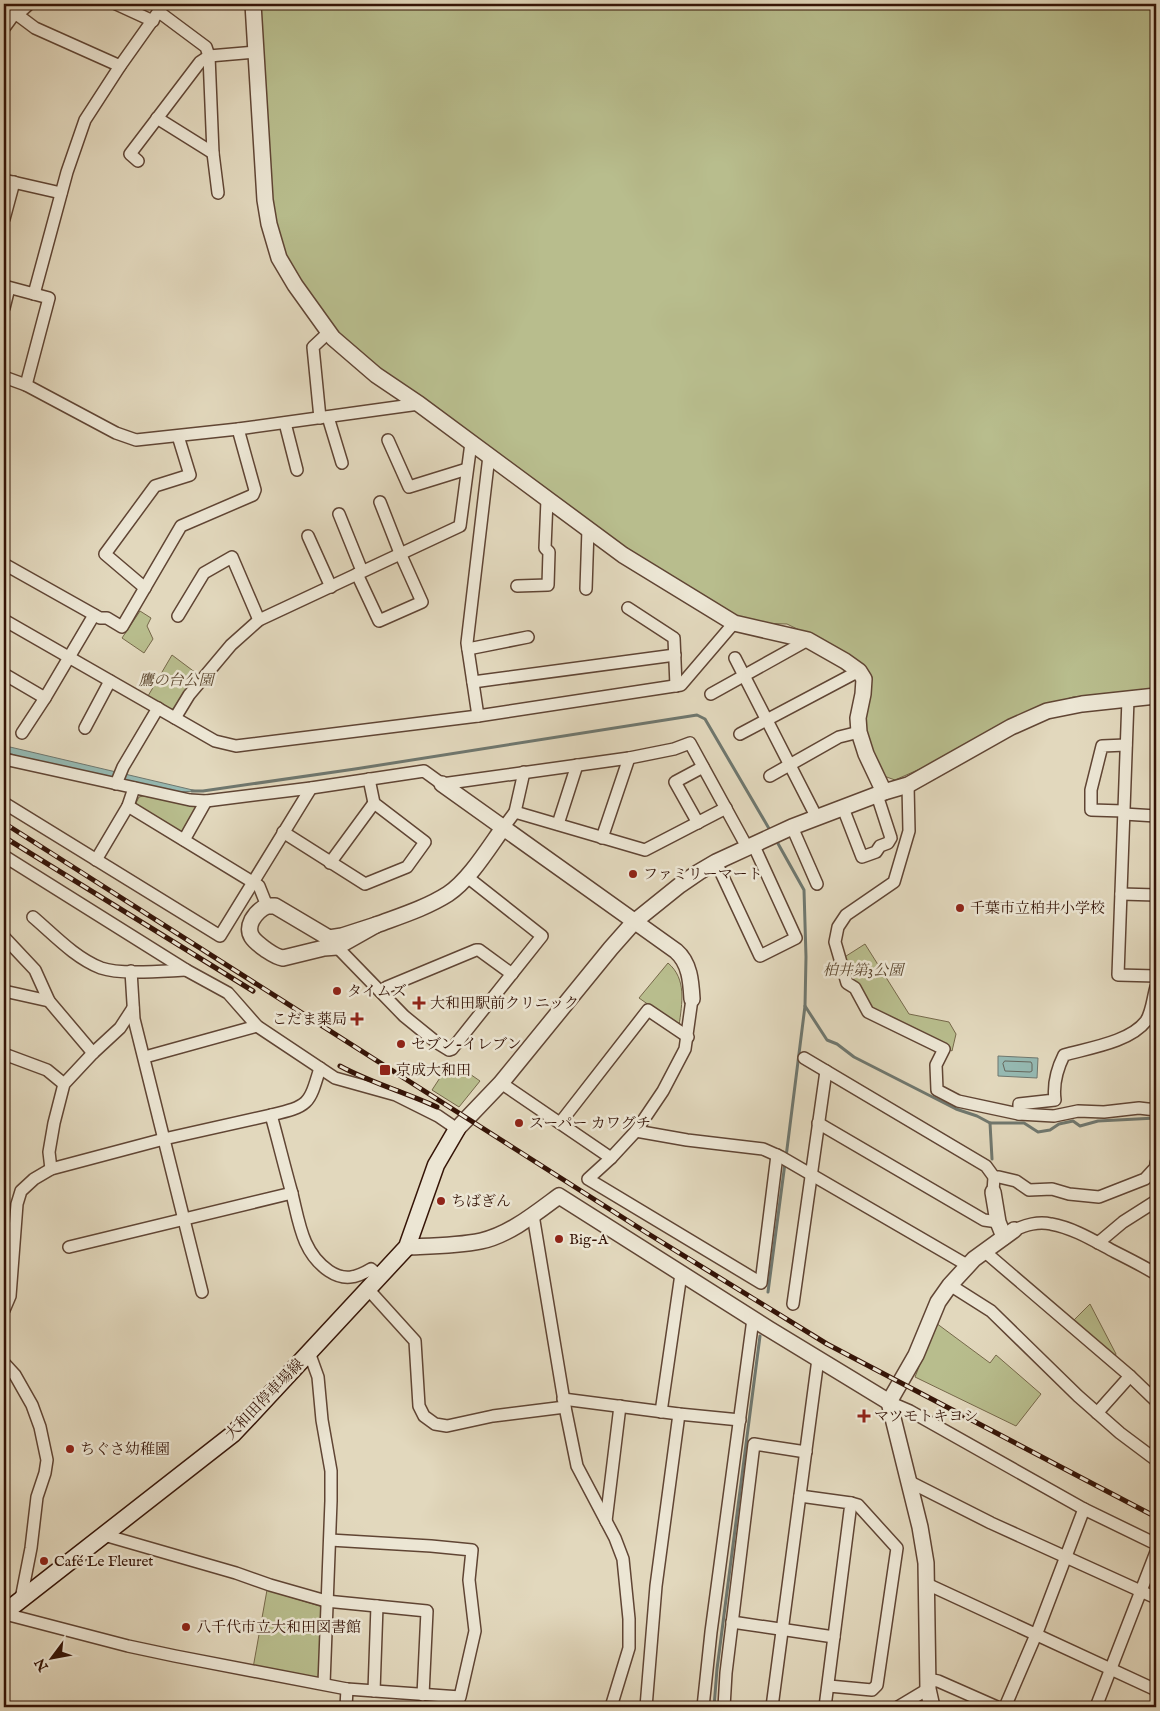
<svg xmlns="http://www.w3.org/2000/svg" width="1160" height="1711" font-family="'IM FELL English','Noto Serif JP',serif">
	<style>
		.green { fill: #b8bd8d; stroke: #76684a }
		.water { fill: #95b9b2; stroke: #6f776e }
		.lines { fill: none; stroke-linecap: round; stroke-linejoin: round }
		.shore { stroke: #65665c; stroke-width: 1 }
		.stream { stroke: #6f776e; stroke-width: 3 }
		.minor-casing { stroke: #604534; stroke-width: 14 }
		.tertiary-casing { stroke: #604534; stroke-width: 18 }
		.secondary-casing { stroke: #351407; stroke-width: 19 }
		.minor { stroke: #ece6d4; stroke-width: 11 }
		.tertiary { stroke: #ece6d4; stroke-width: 15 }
		.secondary { stroke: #ece6d4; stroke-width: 16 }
		.rail-casing { stroke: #351407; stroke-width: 5 }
		.rail { stroke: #ece6d4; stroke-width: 3; stroke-dasharray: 9; stroke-linecap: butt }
		.poi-dot { fill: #8f2418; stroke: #ece6d4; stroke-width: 2 }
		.labels { text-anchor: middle; stroke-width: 5; stroke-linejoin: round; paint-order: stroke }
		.park-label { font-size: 15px; font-style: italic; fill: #5c472f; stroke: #ece6d4 }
		.poi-label { font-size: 15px; fill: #351407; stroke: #ece6d4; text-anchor: start }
		.street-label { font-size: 15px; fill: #351407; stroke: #ece6d4 }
	</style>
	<rect width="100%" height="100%" fill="#e2d8bd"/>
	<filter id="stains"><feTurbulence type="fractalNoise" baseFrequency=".004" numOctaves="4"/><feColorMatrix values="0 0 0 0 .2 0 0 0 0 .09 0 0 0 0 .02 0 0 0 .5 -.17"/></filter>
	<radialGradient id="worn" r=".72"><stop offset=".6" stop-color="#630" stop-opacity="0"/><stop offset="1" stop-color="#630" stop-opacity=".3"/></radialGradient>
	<!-- green -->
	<g class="green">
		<path d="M259 4H1156V689L1073 697 1039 708 931 764 895 780 881 775 867 740 866 710 870 684 828 644 787 624 753 623 737 617 627 550 381 370 338 334 301 283 287 260 273 213Z"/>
		<path d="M140 611 151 618 147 626 153 639 144 653 122 638Z"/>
		<path d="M172 655 200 676 177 709H171L148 696Z"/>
		<path d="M143 796 191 804 198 808 183 833 138 806 136 803 139 797Z"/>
		<path d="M865 944 909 1014 949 1022 956 1034 952 1051 870 1009 851 982 843 958Z"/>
		<path d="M668 963C687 979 682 1003 679 1026L639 998Z"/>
		<path d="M454 1063 480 1081 459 1107 432 1090 449 1064Z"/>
		<path d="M1090 1304 1116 1354 1115 1356 1073 1321Z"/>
		<path d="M936 1323 990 1363 996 1355 1041 1394 1016 1426 915 1377Z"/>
		<path d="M267 1590 323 1607 318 1680 253 1668Z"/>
	</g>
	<!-- water -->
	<g class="water">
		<path d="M4 744 10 747 197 791 179 792 17 756 4 751Z"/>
		<path d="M998 1056 1038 1058 1037 1078 998 1076Z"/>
	</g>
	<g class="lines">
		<!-- shore -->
		<path class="shore" d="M1005 1061 1031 1062 1032 1064V1071L1030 1072 1005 1071 1003 1064Z"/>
		<!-- stream -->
		<g class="stream">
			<path d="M192 791H203L355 769 697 715 705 719 771 832"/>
			<path d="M776 840 804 890 806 957 805 1006 786 1157"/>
			<path d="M805 1006 827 1040 837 1044 854 1057 956 1109 977 1116 990 1123H1024L1038 1132 1050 1130 1059 1124 1073 1121 1080 1126 1098 1121 1156 1118"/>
			<path d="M990 1123 992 1159"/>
			<path d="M768 1292 785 1163"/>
			<path d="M714 1707 717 1669 760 1336"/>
		</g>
		<defs>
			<g id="minor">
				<path d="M116 4 153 21"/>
				<path d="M159 12 206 47 209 56 213 153 218 193"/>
				<path d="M18 14 29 4"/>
				<path d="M4 28 15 13 35 28 120 66"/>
				<path d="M157 118 213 153"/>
				<path d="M138 161 130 154 200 62 209 56 256 52"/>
				<path d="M4 180 61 193"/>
				<path d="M4 219 14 182"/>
				<path d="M4 286 49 298 26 385"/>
				<path d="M34 294 67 172 85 120 120 66 164 4"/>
				<path d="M4 308 9 288"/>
				<path d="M4 377 26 385 116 433 136 440 238 429 419 404"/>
				<path d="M328 417 342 463"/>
				<path d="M320 418 313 347 329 332"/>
				<path d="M285 423 297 470"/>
				<path d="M388 440 409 487 467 469"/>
				<path d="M339 514 362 571"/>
				<path d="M308 536 331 587"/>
				<path d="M4 564 100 618H107L122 627 181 526 253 495 255 490 238 429"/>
				<path d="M357 574 379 621 422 602 400 553 380 502"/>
				<path d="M517 586 548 585 549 552 545 548 547 500"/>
				<path d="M145 588 105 554 155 486 190 475 178 436"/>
				<path d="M586 589 588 529"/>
				<path d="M628 608 674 638 676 686"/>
				<path d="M178 616 204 573 232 557 259 620"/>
				<path d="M4 620 215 741 236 746 478 716 681 685 734 623"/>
				<path d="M468 649 528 637"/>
				<path d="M735 658 817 818"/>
				<path d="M4 674 45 698"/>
				<path d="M473 682 675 655"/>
				<path d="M711 694 808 640"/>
				<path d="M1128 699 1118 975 1156 976"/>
				<path d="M478 716 467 643 489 456"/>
				<path d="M175 718 189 695 231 645 259 620 460 526 471 443"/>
				<path d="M85 728 110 681"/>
				<path d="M22 733 45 698 94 615"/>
				<path d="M740 734 859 671"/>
				<path d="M4 759 190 800 206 801 311 788 424 771 442 784 629 758 674 749 690 743 747 847"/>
				<path d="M770 776 839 737 859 732"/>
				<path d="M116 784 123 767 158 708"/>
				<path d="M908 785 909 831 894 882 846 915 838 927 835 942 847 983 855 988 868 1012 944 1049 936 1065 937 1090 958 1101 1019 1114 1054 1116 1078 1111 1104 1112 1139 1108 1156 1110"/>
				<path d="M4 803 220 936 311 788"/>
				<path d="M128 806 259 886 267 906"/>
				<path d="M843 808 862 857 876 852 880 846 888 843 891 838 877 795"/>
				<path d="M1124 811 1091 810V790L1102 746 1126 745"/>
				<path d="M515 812 524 772"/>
				<path d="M1124 814 1156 816"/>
				<path d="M698 823 675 782 703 767"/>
				<path d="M558 824 577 765"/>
				<path d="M792 827 817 884"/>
				<path d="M503 828 515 812 645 850 726 808"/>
				<path d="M283 832 365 884 407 867 425 842 374 803 369 779"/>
				<path d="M602 838 629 758"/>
				<path d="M184 840 206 801"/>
				<path d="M4 856 186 970 228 993 257 1026 335 1078 396 1095 438 1116 457 1129"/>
				<path d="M96 860 128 806 134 788"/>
				<path d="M716 862 760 956 796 938 753 844"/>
				<path d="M330 863 374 803"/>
				<path d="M1121 894 1156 895"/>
				<path d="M33 917C53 934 75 958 101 968 121 975 163 971 186 970"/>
				<path d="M4 937 35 970 49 1001 93 1053"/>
				<path d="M337 947 404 1016 436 1042 449 1050 452 1049 542 936 466 876"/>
				<path d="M131 971 134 1019 202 1292"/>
				<path d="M4 991 49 1001"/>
				<path d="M381 992 387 987 476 950H479L512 974"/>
				<path d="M692 999 685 1049 663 1091 636 1131 611 1158 588 1179 761 1283 777 1155"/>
				<path d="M4 1054 47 1070 64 1084"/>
				<path d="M145 1057 257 1026"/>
				<path d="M804 1058 986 1166 994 1177 993 1192"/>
				<path d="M320 1068C309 1105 309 1106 271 1115 278 1140 284 1165 291 1190 299 1220 301 1252 329 1271 344 1281 356 1278 371 1269L379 1276"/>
				<path d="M501 1083 611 1158"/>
				<path d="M1019 1114V1104L1055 1100C1053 1085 1057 1069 1064 1055 1089 1048 1130 1042 1146 1021 1152 1012 1153 997 1156 987"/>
				<path d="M560 1123 648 1010 688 1037"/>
				<path d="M818 1123 984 1220 998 1222"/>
				<path d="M636 1131 687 1140 763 1149 781 1157 967 1265"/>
				<path d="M51 1169 49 1152 54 1123 64 1084 93 1053 120 1028 133 1008"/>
				<path d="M994 1177H999L1016 1181 1029 1190 1052 1189 1069 1194 1099 1197 1145 1179 1156 1167V1163"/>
				<path d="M533 1215 565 1407 577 1466 615 1538 623 1559 629 1619V1648L611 1707"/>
				<path d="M1014 1230C1026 1225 1038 1221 1051 1224 1074 1228 1096 1242 1115 1252 1129 1259 1143 1266 1156 1274"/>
				<path d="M1098 1243 1123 1222 1156 1201"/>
				<path d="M69 1247 292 1193"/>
				<path d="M984 1251 1130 1376 1156 1401"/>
				<path d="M950 1285 991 1311 1078 1396 1120 1433 1156 1460"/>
				<path d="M367 1288 415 1341 419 1406 424 1416 435 1424 447 1426 493 1416 565 1407"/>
				<path d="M793 1304 826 1071"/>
				<path d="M4 1310 10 1296 17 1204 21 1191 34 1179 51 1169 164 1139 271 1115"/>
				<path d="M309 1352 318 1377 322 1420 331 1471V1501L324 1684"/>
				<path d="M4 1363 15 1375 32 1405 40 1427 47 1460 45 1473 37 1497 31 1548 21 1599"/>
				<path d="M563 1399 679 1414 740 1420"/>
				<path d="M889 1402 910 1411 1084 1509 1156 1544"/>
				<path d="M661 1412 681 1274"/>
				<path d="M1097 1413 1130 1376"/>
				<path d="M908 1481 991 1523 1156 1598"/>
				<path d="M800 1496 851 1503 825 1707"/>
				<path d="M606 1521 620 1406"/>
				<path d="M104 1535 236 1573 270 1585 326 1601 427 1611 423 1695"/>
				<path d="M927 1584 1156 1690"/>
				<path d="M4 1615H9L128 1646 175 1656 347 1689 460 1697 475 1631 469 1580 472 1550 431 1546 330 1540"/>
				<path d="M732 1622 834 1637"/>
				<path d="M928 1679 938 1681 997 1707"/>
				<path d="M829 1686 872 1690 877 1685 897 1548 858 1505 851 1503"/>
				<path d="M374 1691 377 1606"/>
				<path d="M346 1707 347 1689"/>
				<path d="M646 1707 656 1586 679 1414"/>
				<path d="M703 1707 711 1632 753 1319"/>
				<path d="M724 1707 726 1673 754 1444 806 1452"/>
				<path d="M772 1707 818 1359"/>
				<path d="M898 1707 928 1689"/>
				<path d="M1005 1707 1038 1630 1084 1509"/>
				<path d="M1096 1707 1156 1552"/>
			</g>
			<g id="tertiary">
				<path d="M253 4 265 200 269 224 279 258 295 285 333 338 376 375 419 404 623 555 734 623 808 640 845 661 859 671 864 679 863 694 858 718 859 732 866 754 884 792"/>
				<path d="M442 784 676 951C690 963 691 982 692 999"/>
				<path d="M267 906H275L329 938 342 936 376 925 337 947 324 948 283 958C276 957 271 953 265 949 254 941 245 934 252 920 256 913 260 909 267 906Z"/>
				<path d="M376 925C400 916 426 908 448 894 469 880 488 849 503 828"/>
				<path d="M457 1129 501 1083 611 948 634 922 680 885 699 872 716 862 792 827 884 792 908 785 1011 727 1047 711 1082 704 1156 696"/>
				<path d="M993 1192 998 1222 1004 1237"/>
				<path d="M407 1247C431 1246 457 1246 481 1241 509 1235 536 1213 559 1196L769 1329 889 1402"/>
				<path d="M932 1707 928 1689 926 1563 920 1527 889 1402 916 1355 938 1302 950 1285 974 1259 1014 1230"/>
			</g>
			<path id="secondary" d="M4 1613 233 1434 251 1415 407 1247 436 1165 457 1129"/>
		</defs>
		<!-- minor casing -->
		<use href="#minor" class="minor-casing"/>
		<!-- tertiary casing -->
		<use href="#tertiary" class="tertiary-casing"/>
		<!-- secondary casing -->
		<use href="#secondary" class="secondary-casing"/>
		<!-- minor -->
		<use href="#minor" class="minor"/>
		<!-- tertiary -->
		<use href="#tertiary" class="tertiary"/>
		<!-- secondary -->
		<use href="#secondary" class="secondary"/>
		<defs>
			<g id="rail">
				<path d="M4 823 647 1233 827 1344 1156 1517"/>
				<path d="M4 837 253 991"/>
				<path d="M340 1066C371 1083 405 1092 437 1107"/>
			</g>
		</defs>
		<!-- rail casing -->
		<use href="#rail" class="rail-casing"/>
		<!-- rail -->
		<use href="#rail" class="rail"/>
	</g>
	<!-- markers -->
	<g class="poi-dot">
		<circle cx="633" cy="874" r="5"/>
		<circle cx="960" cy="908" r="5"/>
		<circle cx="337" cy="991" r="5"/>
		<path d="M416.5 995.5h5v5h5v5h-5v5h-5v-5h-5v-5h5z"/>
		<path d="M354.5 1011.5h5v5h5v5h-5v5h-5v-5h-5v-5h5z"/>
		<circle cx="401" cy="1044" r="5"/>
		<rect x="379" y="1064" width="12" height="12" rx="2.5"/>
		<circle cx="519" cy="1123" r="5"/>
		<circle cx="441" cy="1201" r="5"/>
		<circle cx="559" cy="1239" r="5"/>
		<path d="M861.5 1408.5h5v5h5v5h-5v5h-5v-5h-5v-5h5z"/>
		<circle cx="70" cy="1449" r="5"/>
		<circle cx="44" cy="1561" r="5"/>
		<circle cx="186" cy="1627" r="5"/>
	</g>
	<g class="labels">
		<!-- park labels -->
		<g class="park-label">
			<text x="176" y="685">鷹の台公園</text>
			<text x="863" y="975">柏井第3公園</text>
		</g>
		<!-- poi labels -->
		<g class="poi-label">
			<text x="643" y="879">ファミリーマート</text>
			<text x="970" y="913">千葉市立柏井小学校</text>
			<text x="347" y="996">タイムズ</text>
			<text x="430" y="1008">大和田駅前クリニック</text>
			<text x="347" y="1024" text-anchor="end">こだま薬局</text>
			<text x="411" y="1049">セブン-イレブン</text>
			<text x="396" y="1075">京成大和田</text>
			<text x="529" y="1128">スーパー カワグチ</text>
			<text x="451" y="1206">ちばぎん</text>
			<text x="569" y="1244">Big-A</text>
			<text x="874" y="1421">マツモトキヨシ</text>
			<text x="80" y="1454">ちぐさ幼稚園</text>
			<text x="54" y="1566">Café Le Fleuret</text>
			<text x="196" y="1632">八千代市立大和田図書館</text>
		</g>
		<!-- street labels -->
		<g class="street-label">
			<text transform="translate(264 1399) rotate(-46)" y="5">大和田停車場線</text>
		</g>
	</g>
	<!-- margin -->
	<rect width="1160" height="1711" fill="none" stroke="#e2d8bd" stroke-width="20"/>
	<rect x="5" y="5" width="1150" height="1701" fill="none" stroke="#351407" stroke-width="2.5"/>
	<rect x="10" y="10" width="1140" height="1691" fill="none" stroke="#351407"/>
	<!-- north arrow -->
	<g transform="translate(52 1658) rotate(238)" stroke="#ece6d4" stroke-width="4" paint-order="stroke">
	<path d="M0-4L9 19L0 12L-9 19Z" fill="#351407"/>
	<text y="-8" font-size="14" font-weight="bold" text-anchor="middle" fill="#351407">N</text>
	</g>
	<rect width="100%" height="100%" filter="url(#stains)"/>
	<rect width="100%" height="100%" fill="url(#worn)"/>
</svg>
